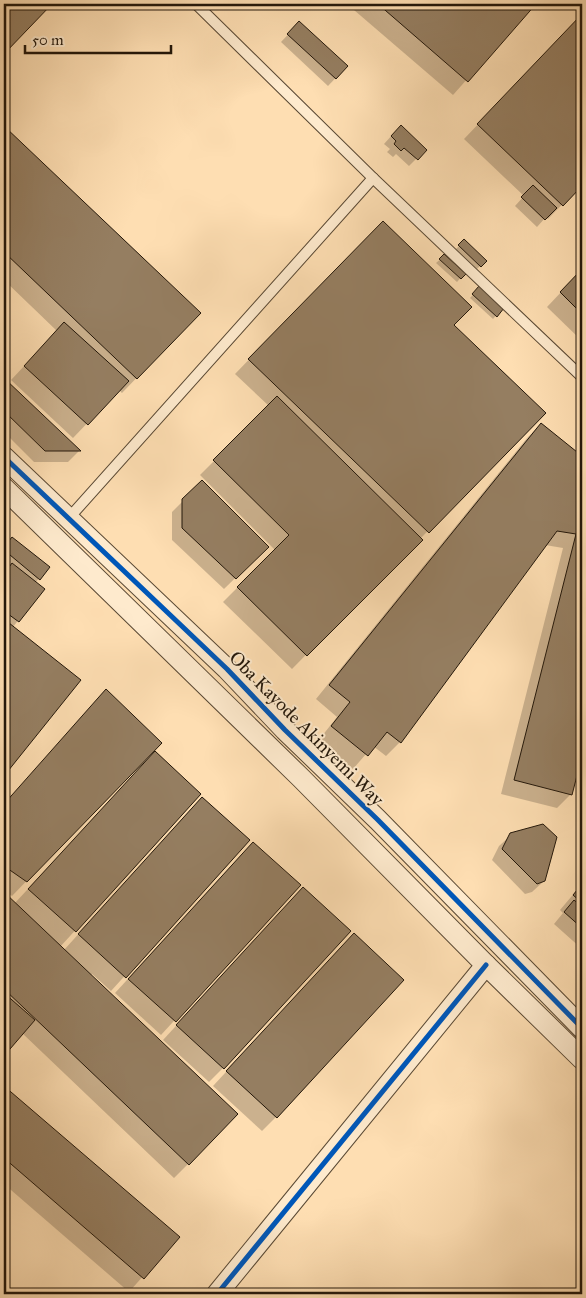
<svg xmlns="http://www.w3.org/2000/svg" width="586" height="1298" font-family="'IM FELL Great Primer',serif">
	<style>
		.shadow { fill: #0003 }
		.building { fill: #957e61; stroke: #23170a }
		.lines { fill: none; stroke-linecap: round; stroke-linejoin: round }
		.service-casing { stroke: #5a4934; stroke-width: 12 }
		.minor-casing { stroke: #5a4934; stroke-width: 22 }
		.service { stroke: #feeacd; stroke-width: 10 }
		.minor { stroke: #feeacd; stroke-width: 20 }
		.cycleway-casing { stroke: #feeacd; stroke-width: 8 }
		.cycleway { stroke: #0057b8; stroke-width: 5 }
		.labels { text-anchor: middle; stroke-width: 4; stroke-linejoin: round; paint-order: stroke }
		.street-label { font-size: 19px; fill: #23170a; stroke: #feeacd }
	</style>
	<rect width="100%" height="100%" fill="#fedeb2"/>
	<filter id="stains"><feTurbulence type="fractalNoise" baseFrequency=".004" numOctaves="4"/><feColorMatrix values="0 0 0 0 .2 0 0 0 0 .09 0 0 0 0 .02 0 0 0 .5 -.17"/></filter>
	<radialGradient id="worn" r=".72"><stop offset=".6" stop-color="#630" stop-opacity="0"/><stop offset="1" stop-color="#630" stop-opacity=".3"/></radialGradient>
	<!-- shadow -->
	<g class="shadow">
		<path d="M4 4H50L4 52Z"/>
		<path d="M347 4H534L453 95Z"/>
		<path d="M582 15V184L548 219 546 217 537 227 515 206 524 196 464 139Z"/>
		<path d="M299 23 346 67 328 86 281 42Z"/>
		<path d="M4 128 199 313 122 393 119 390 73 438 11 380 57 331 4 280Z"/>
		<path d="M393 134 425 150 409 166 396 154 393 157 387 152 390 149 384 144Z"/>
		<path d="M369 236 452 325 544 413 292 669 223 602 275 550 200 475 269 406 235 374Z"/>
		<path d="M464 241 485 261 477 269 456 249Z"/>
		<path d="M444 256 464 274 457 282 436 263Z"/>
		<path d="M582 270V341L547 307Z"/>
		<path d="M479 288 503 308 493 319 470 298Z"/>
		<path d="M4 380 79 451 68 462H34L4 432Z"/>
		<path d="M541 424 582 458V763L580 760 571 794 557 808 501 794 563 548 545 545 400 742 386 756 373 746 353 769 318 741 337 717 316 699 527 438Z"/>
		<path d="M202 482 267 547 224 589 172 540V512Z"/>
		<path d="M13 539 48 568 35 583 43 589 13 627 79 680 4 774V573L9 568 4 563V548Z"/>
		<path d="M92 705 160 743 12 896 4 890V805Z"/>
		<path d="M141 767 200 794 60 947 64 950 188 813 248 840 111 991 92 974 91 976 188 1164 174 1178 22 1033 4 1054V894L14 904Z"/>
		<path d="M511 835 544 881 532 892 525 894 492 860 499 846Z"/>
		<path d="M239 858 299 885 161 1035 115 993Z"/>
		<path d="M582 884V949L554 924 563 913 560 910Z"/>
		<path d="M289 903 223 1068 209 1082 163 1040Z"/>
		<path d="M340 949 276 1117 262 1131 213 1086Z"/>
		<path d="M4 1088 178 1237 129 1292 4 1184Z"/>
	</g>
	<!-- building -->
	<g class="building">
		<path d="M4 4H52L4 54Z"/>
		<path d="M378 4H536L468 82Z"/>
		<path d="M582 14V186L563 206 477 124Z"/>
		<path d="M299 21 348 66 336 79 287 34Z"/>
		<path d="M401 125 427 150 418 160 404 148 401 151 394 144 396 141 391 136Z"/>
		<path d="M4 126 201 313 137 379 4 252Z"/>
		<path d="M533 185 557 208 545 220 521 197Z"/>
		<path d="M383 221 472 307 454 325 546 413 429 533 248 359Z"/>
		<path d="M464 239 487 261 481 267 458 245Z"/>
		<path d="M444 254 466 274 461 279 439 259Z"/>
		<path d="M582 269V314L560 292Z"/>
		<path d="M479 286 504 308 497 317 472 294Z"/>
		<path d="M64 322 129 381 88 425 24 366Z"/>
		<path d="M4 378 81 451H45L4 411Z"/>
		<path d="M277 396 423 540 307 656 237 587 289 535 213 460Z"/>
		<path d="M541 423 582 456V756L572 795 514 780 576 534 557 531 401 743 387 732 368 756 331 726 350 702 329 685Z"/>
		<path d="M202 480 269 547 236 579 182 528V499Z"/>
		<path d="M12 537 50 567 40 580 4 550V547Z"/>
		<path d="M12 563 45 589 19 622 4 611V574Z"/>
		<path d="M4 619 81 680 4 776Z"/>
		<path d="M106 689 162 743 27 882 4 866V804Z"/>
		<path d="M155 751 201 794 76 932 28 889Z"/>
		<path d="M202 797 250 840 126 978 78 934Z"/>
		<path d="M543 824 557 837 545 881 537 884 502 849 510 833Z"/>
		<path d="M253 842 301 885 176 1022 128 979Z"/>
		<path d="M582 884V903L573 895Z"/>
		<path d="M303 887 351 931 224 1069 176 1025Z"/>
		<path d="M4 892 238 1114 189 1165 4 989Z"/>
		<path d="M574 900 582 907V928L564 912Z"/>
		<path d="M354 933 404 980 277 1118 226 1071Z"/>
		<path d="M4 993 35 1020 4 1056Z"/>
		<path d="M4 1086 180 1237 144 1279 4 1158Z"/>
	</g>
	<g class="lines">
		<defs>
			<g id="service">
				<path d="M196 4 373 178 582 377"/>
				<path d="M68 519 373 178"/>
			</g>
			<g id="minor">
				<path d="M4 457 227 669 285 730 378 820 582 1028"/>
				<path d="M4 488 301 778 486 965 582 1059"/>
				<path d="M217 1294 486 965"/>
			</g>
		</defs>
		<!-- service casing -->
		<use href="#service" class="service-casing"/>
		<!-- minor casing -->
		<use href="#minor" class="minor-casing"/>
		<!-- service -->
		<use href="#service" class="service"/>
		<!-- minor -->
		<use href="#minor" class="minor"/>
		<defs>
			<g id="cycleway">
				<path d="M4 457 227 669 285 730 378 820 582 1028"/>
				<path d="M217 1294 486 965"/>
			</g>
		</defs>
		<!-- cycleway casing -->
		<use href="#cycleway" class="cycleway-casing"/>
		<!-- cycleway -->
		<use href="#cycleway" class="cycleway"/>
	</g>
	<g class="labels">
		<!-- street labels -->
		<g class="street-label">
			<text transform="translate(307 728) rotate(45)" y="7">Oba Kayode Akinyemi Way</text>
		</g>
	</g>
	<!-- margin -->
	<rect width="586" height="1298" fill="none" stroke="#fedeb2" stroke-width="20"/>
	<rect x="5" y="5" width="576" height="1288" fill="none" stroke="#23170a" stroke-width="2.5"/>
	<rect x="10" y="10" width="566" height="1278" fill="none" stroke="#23170a"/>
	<!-- scale -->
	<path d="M25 45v8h146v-8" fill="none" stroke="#23170a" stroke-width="2.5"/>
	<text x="32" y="45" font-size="15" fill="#23170a" stroke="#feeacd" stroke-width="4" paint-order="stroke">50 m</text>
	<rect width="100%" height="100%" filter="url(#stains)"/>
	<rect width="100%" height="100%" fill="url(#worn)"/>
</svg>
